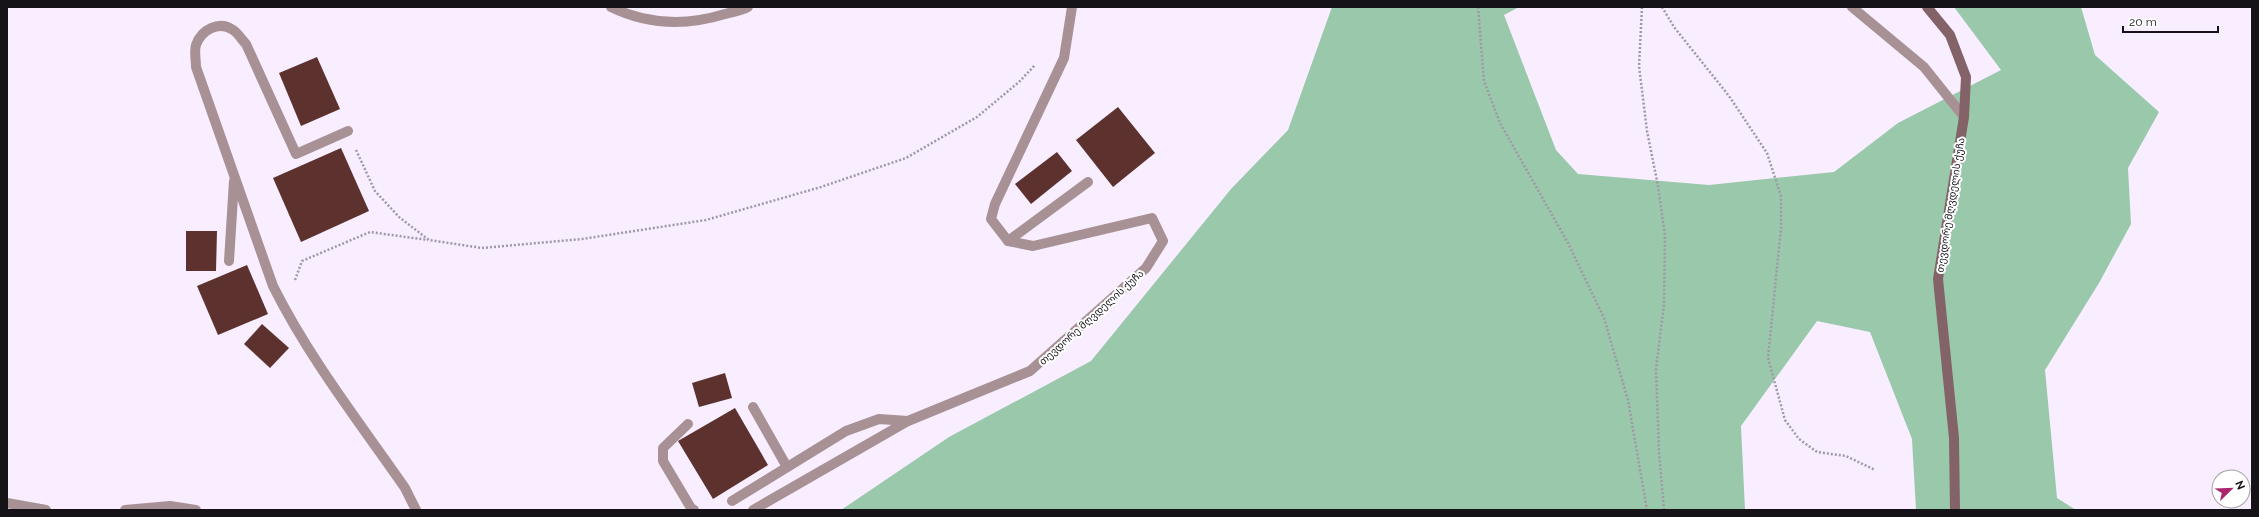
<svg xmlns="http://www.w3.org/2000/svg" width="2259" height="517" font-family="Raleway,'Noto Sans Georgian',sans-serif">
	<style>
		.forest { fill: #9ac8ab }
		.building { fill: #5d322e }
		.lines { fill: none; stroke-linecap: round; stroke-linejoin: round }
		.path { stroke: #9f98a5; stroke-width: 2.5; stroke-dasharray: 2 2; stroke-linecap: butt }
		.lane { stroke: #a89194; stroke-width: 10 }
		.street { stroke: #a89194; stroke-width: 10 }
		.secondary { stroke: #836268; stroke-width: 10 }
		.labels { text-anchor: middle; stroke-width: 4; stroke-linejoin: round; paint-order: stroke }
		.street-label { font-size: 10px; fill: #161318; stroke: #fff }
	</style>
	<rect width="100%" height="100%" fill="#f8eeff"/>
	<!-- forest -->
	<path class="forest" d="M1332 7H1519L1504 15 1556 150 1578 174 1709 185 1834 172 1898 123 2001 70 1954 7H2081L2095 55 2159 112 2128 168 2131 224 2099 283 2045 370 2057 498 2076 510H1916L1912 439 1870 332 1817 321 1741 426 1745 510H841L949 437 1091 361 1231 189 1288 130Z"/>
	<!-- building -->
	<g class="building">
		<path d="M317 57 340 109 301 126 279 73Z"/>
		<path d="M1118 107 1155 153 1113 187 1076 140Z"/>
		<path d="M341 148 369 211 301 242 273 178Z"/>
		<path d="M1057 152 1072 171 1031 204 1015 184Z"/>
		<path d="M186 231H217L216 271H186Z"/>
		<path d="M247 265 268 314 218 335 197 286Z"/>
		<path d="M262 324 289 348 270 368 244 344Z"/>
		<path d="M725 373 732 398 699 407 692 383Z"/>
		<path d="M735 408 768 465 713 499 678 441Z"/>
	</g>
	<g class="lines">
		<!-- path -->
		<g class="path">
			<path d="M1478 7 1484 81 1500 123 1568 243 1604 318 1628 400 1647 510"/>
			<path d="M1642 7 1639 66 1647 131 1658 186 1665 236 1664 304 1656 369 1659 452 1664 510"/>
			<path d="M1662 7 1674 27 1729 96 1767 153 1781 196V228L1768 358 1785 420 1799 439 1817 452 1846 456 1875 470"/>
			<path d="M356 150 375 191 399 217 429 240 482 248 582 239 706 220 821 187 906 158 977 117 1019 82 1035 65"/>
			<path d="M295 280 302 261 370 232 428 240"/>
		</g>
		<!-- lane -->
		<g class="lane">
			<path d="M611 7C648 25 686 26 725 14 733 12 741 11 748 7"/>
			<path d="M1852 7 1924 67 1964 117"/>
			<path d="M348 131 296 154 246 44C242 40 238 33 233 30 219 20 201 30 196 45 194 51 196 60 196 67L273 286C309 358 359 422 405 488L416 510"/>
			<path d="M1008 241 1088 182"/>
			<path d="M229 261 234 181"/>
			<path d="M753 407 787 467"/>
			<path d="M688 424 663 448V461L691 508 694 510"/>
			<path d="M732 501 846 431 879 419 908 421"/>
		</g>
		<!-- street -->
		<g class="street">
			<path d="M7 503 46 510"/>
			<path d="M125 510 170 506 196 510"/>
			<path d="M753 510 908 421 1030 371 1146 268 1163 241 1152 218 1033 246 1008 241 991 219 995 204 1064 58 1072 7"/>
		</g>
		<!-- secondary -->
		<path class="secondary" d="M1927 7 1950 35 1966 77 1964 117 1938 279 1954 438 1955 510"/>
	</g>
	<g class="labels">
		<!-- street labels -->
		<g class="street-label">
			<text transform="translate(1950 205) rotate(-81)" y="4">თევდორე მღვდელის ქუჩა</text>
			<text transform="translate(1091 317) rotate(-42)" y="4">თევდორე მღვდელის ქუჩა</text>
		</g>
	</g>
	<!-- border -->
	<rect width="2259" height="517" fill="none" stroke="#161318" stroke-width="16"/>
	<!-- north arrow -->
	<g transform="translate(2231 489) rotate(67)"><circle r="19" fill="#ffffff" stroke="#a2a1a3"/>
	<path d="M0-3L7 15L0 10L-7 15Z" fill="#ab256d"/>
	<text y="-6" font-size="11" font-weight="bold" text-anchor="middle" fill="#161318">N</text>
	</g>
	<!-- scale -->
	<path d="M2123 26v6h95v-6" fill="none" stroke="#161318" stroke-width="2"/>
	<text x="2129" y="26" font-size="12" fill="#161318" stroke="#ffffff" stroke-width="3" paint-order="stroke">20 m</text>
</svg>
